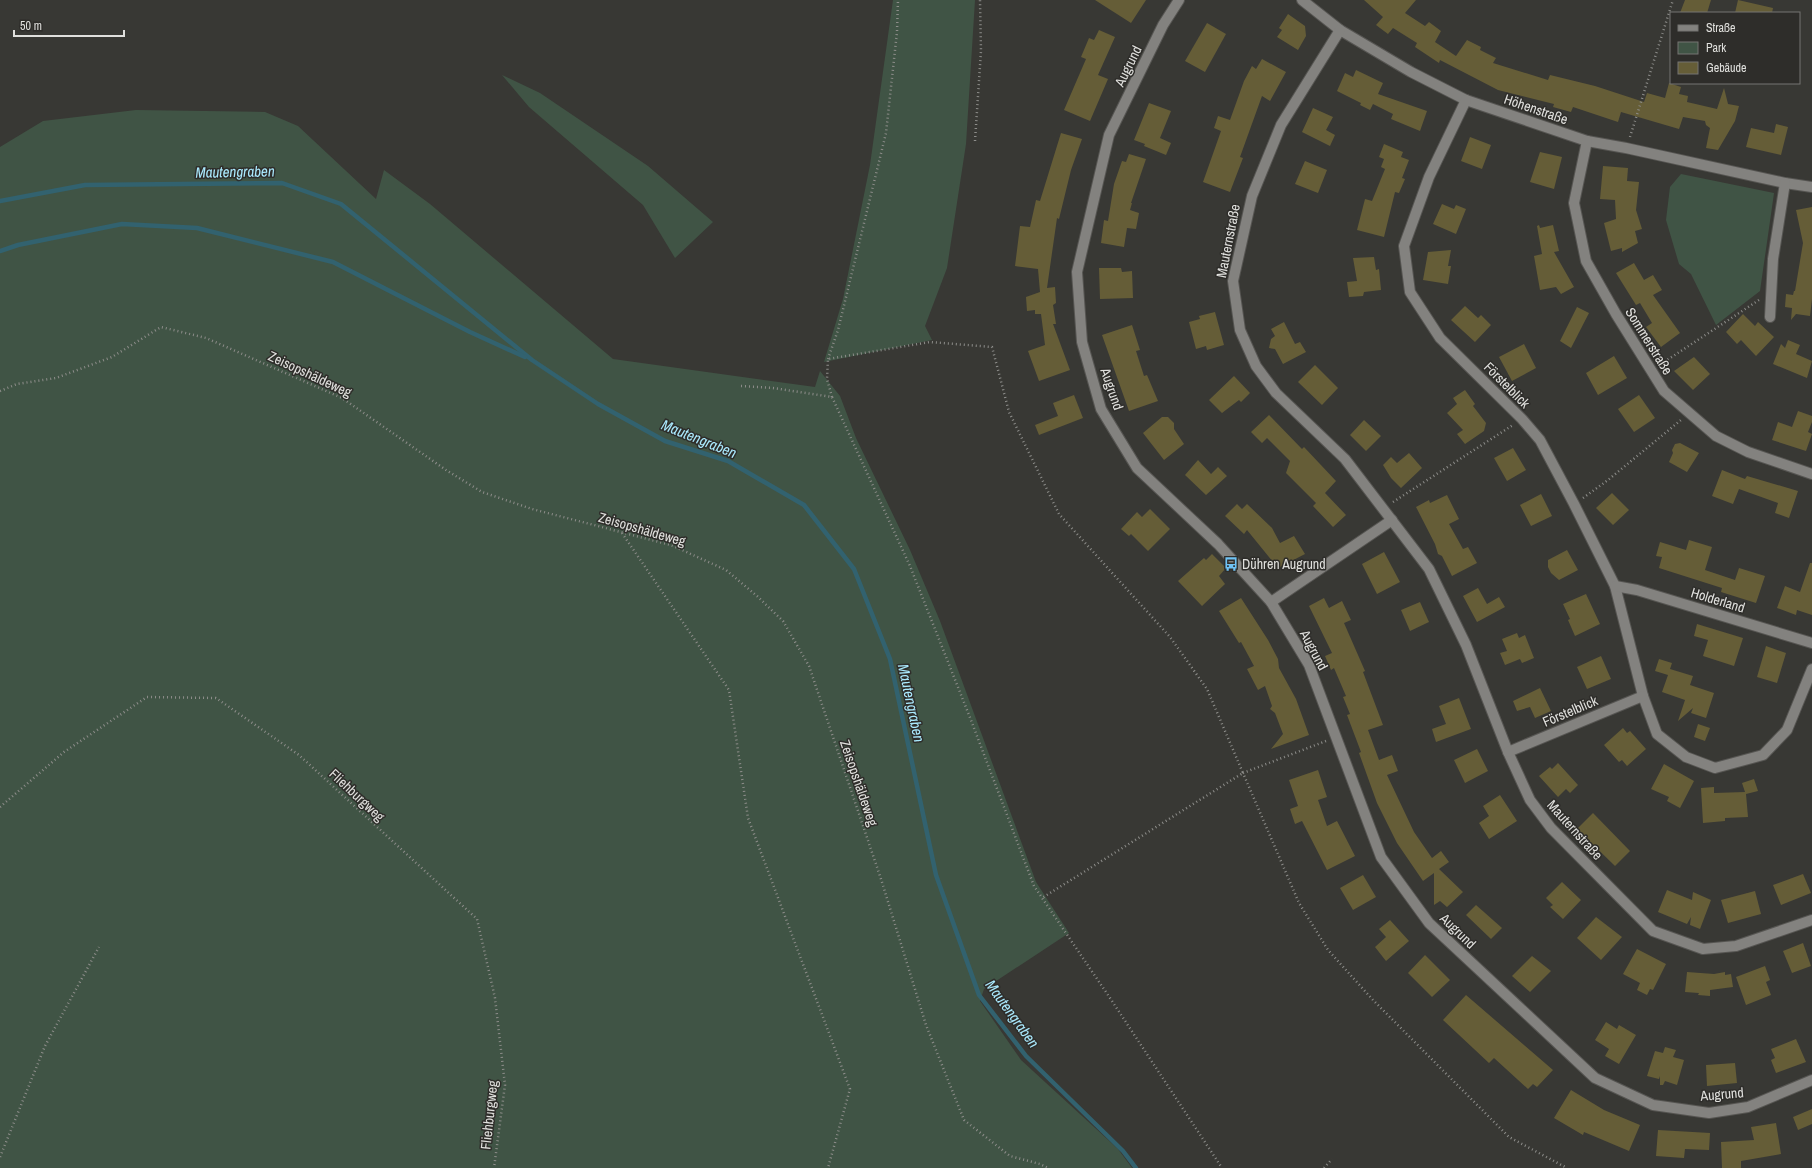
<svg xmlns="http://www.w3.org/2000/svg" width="1812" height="1168" font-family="'Archivo Narrow',sans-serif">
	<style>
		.green { fill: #405445 }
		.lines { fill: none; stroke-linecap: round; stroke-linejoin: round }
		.stream { stroke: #32626f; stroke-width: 4.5 }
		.building { fill: #655d37 }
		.street-casing { stroke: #565552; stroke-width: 12 }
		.path { stroke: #8d8d8a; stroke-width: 2.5; stroke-dasharray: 1 3; stroke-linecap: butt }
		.street { stroke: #83827f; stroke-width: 10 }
		.labels { text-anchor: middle; stroke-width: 3; stroke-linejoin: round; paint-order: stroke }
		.street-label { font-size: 14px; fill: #e0e0dd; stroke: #2e2d2a }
		.poi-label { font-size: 14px; fill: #e0e0dd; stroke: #2e2d2a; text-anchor: start }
		.water-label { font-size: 15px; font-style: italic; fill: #aae9fd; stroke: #2e2d2a }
	</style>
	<rect width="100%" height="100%" fill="#383834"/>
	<!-- green -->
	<g class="green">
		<path d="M893 0H975L966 144 947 268 925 326 932 340 824 362 843 299 870 165Z"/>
		<path d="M502 75 540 93 648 166 713 222 675 258 643 205 529 107Z"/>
		<path d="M136 110 265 112 298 126 376 199 384 170 430 204 613 359 815 387 820 371 840 396 856 438 910 550 940 621 1036 882 1069 933 984 989 980 1001 1021 1060 1118 1149 1132 1168H0V147L43 121Z"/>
		<path d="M1681 174 1774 193 1760 291 1716 325 1691 274 1679 264 1666 220 1670 187Z"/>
	</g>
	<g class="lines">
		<!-- stream -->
		<g class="stream">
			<path d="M0 201 85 185 282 183 341 204 532 360 598 404 665 441 728 461 804 505 854 569 890 659 936 875 979 995 1026 1056 1123 1151 1136 1168"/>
			<path d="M0 251 18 245 122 224 197 228 333 262 470 332 525 357"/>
		</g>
	</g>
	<!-- building -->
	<g class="building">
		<path d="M1095 0H1146L1131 23Z"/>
		<path d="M1364 0H1416L1405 13 1425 26 1429 22 1441 31 1435 42 1456 56 1467 40 1481 47 1480 50 1496 58 1493 63 1548 80 1550 75 1595 86 1644 102 1647 93 1665 98 1669 83 1681 87 1679 94 1688 96 1687 102 1717 109 1724 88 1728 104 1739 106 1735 121 1718 150 1706 148 1710 128 1706 125 1705 121 1683 117 1679 129 1621 112 1618 122 1573 107 1571 112 1553 107 1554 104 1498 90 1440 60 1439 63 1415 47 1417 43 1393 28 1388 34 1376 25 1383 17Z"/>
		<path d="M1685 0H1711L1707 13H1680Z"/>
		<path d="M1738 0 1773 8 1772 13H1735Z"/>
		<path d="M1288 14 1305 26 1306 36 1298 50 1277 37 1282 30 1279 28Z"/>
		<path d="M1207 23 1226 34 1205 72 1185 61Z"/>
		<path d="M1099 30 1115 37 1098 75 1108 79 1090 121 1064 110 1086 59 1081 57 1089 38 1094 40Z"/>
		<path d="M1262 59 1286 72 1270 101 1262 96 1240 157 1243 158 1230 192 1203 182 1221 131 1214 128 1218 116 1230 120 1244 81 1252 66 1256 69Z"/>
		<path d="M1356 70 1383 83 1378 94 1427 111 1420 131 1391 119 1393 114 1373 104 1370 110 1360 105 1361 103 1337 91 1345 73 1353 77Z"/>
		<path d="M1149 103 1171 111 1160 138 1171 143 1166 155 1144 146 1145 144 1134 140Z"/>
		<path d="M1313 108 1333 117 1326 130 1335 135 1330 146 1302 132Z"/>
		<path d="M1776 124 1788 127 1781 155 1746 147 1751 128 1774 133Z"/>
		<path d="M1061 133 1082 139 1071 170 1059 219 1057 218 1047 288 1055 287 1056 303 1053 305 1056 324H1053L1070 370 1039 381 1028 351 1045 345 1041 314H1035V310L1027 311 1026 297 1040 292 1038 269 1015 266 1020 226 1030 227 1036 200 1040 201Z"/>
		<path d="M1470 137 1491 145 1482 169 1461 161Z"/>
		<path d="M1384 144 1403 152 1401 157 1409 160 1402 178 1405 179 1399 193 1395 192 1384 237 1357 230 1365 199 1372 201 1385 169 1381 167 1384 159 1379 157Z"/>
		<path d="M1540 152 1562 157 1554 189 1530 182Z"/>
		<path d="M1129 154 1146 159 1131 203H1132L1130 210 1139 213 1136 229 1127 228 1124 247 1101 243 1104 220 1108 221 1114 184 1122 161 1126 162Z"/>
		<path d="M1305 161 1327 170 1318 193 1295 184Z"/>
		<path d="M1603 166 1628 168 1627 181 1639 182 1636 210 1642 229 1635 231 1638 243 1622 252V248L1611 251 1604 223 1616 219 1615 200 1600 199Z"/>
		<path d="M1442 204 1454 209 1456 205 1466 209 1456 234 1433 224Z"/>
		<path d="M1812 207V299L1810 316 1796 314 1791 320 1792 308 1785 307 1786 294 1793 295 1794 291H1795L1803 243 1796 210Z"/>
		<path d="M1539 225 1540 228 1553 225 1559 251 1554 252 1574 287 1561 294 1556 287 1540 290 1534 256 1542 254 1537 226Z"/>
		<path d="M1451 250 1448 266H1451L1448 284 1423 280 1428 252Z"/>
		<path d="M1374 257 1376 270 1379 269 1381 290 1364 292 1363 296 1349 297 1347 282 1357 281 1353 258Z"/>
		<path d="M1634 263 1644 280 1653 275 1662 290 1653 295 1680 333 1661 347 1646 327 1652 323 1640 303 1636 305 1616 273Z"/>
		<path d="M1099 268H1121L1122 272 1132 271 1133 298 1100 299Z"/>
		<path d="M1465 306 1478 318 1481 315 1491 325 1475 342 1451 320Z"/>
		<path d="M1577 307 1589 313 1571 348 1560 341Z"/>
		<path d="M1215 312 1224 345 1207 350 1206 346 1196 349 1189 322 1200 319 1199 316Z"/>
		<path d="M1743 314 1755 326 1758 322 1774 337 1756 356 1741 340 1737 344 1726 332Z"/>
		<path d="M1284 322 1295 344 1300 342 1306 352 1283 364 1275 349 1269 348 1271 339 1275 336 1271 329Z"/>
		<path d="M1132 325 1140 350 1136 351 1144 376 1147 375 1158 401 1129 411 1102 335Z"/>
		<path d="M1788 340 1800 345 1796 354 1812 361 1807 378 1773 364 1781 344 1785 348Z"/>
		<path d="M1524 344 1536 368 1512 381 1499 357Z"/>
		<path d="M1614 356 1627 378 1598 395 1586 373Z"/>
		<path d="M1694 357 1710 374 1693 390 1674 371Z"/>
		<path d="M1315 365 1338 388 1322 405 1298 382Z"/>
		<path d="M1234 376 1250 393 1241 402 1239 400 1222 413 1209 400Z"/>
		<path d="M1465 390 1475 404 1473 406 1486 423 1484 431 1465 444 1457 434 1463 430 1447 413 1457 404 1453 398Z"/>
		<path d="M1074 395 1083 418 1039 435 1035 425 1058 416 1053 403Z"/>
		<path d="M1639 395 1655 418 1634 432 1618 409Z"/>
		<path d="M1798 411 1812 416V422L1808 432 1812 434 1806 451 1772 440 1778 422 1792 427Z"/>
		<path d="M1269 415 1302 449 1304 447 1336 481 1325 493 1346 515 1333 527 1313 506 1316 503 1286 473 1290 461 1267 438 1262 443 1251 432Z"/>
		<path d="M1162 417H1168L1174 423V429L1184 444 1164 460 1143 433Z"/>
		<path d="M1364 420 1381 436 1366 451 1350 435Z"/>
		<path d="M1680 443 1699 453 1687 472 1669 462 1673 453 1672 450 1675 444Z"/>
		<path d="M1513 448 1526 470 1507 481 1494 458Z"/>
		<path d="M1409 453 1422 468 1401 488 1391 478 1383 465 1391 457 1397 463Z"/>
		<path d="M1198 460 1211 474 1218 467 1227 476 1206 495 1185 475Z"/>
		<path d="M1722 470 1745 479 1747 476 1798 491 1789 518 1775 513 1778 503 1739 489 1733 504 1712 496Z"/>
		<path d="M1612 493 1629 510 1613 525 1596 508Z"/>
		<path d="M1541 494 1552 516 1531 526 1520 505Z"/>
		<path d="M1447 495 1459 519 1449 524 1463 549 1468 547 1477 563 1452 576 1442 556 1438 554 1435 544 1416 507 1429 500 1430 503Z"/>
		<path d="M1237 504 1242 509 1247 504 1272 528 1280 543 1294 536 1305 554 1278 568 1247 530 1244 534 1225 516Z"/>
		<path d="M1150 509 1170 529 1148 551 1131 534 1129 536 1121 529 1137 512 1142 517Z"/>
		<path d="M1689 540 1712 547 1705 570 1735 580 1739 568 1765 576 1756 603 1721 592 1722 588 1659 568 1662 557 1656 556 1660 542 1686 550Z"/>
		<path d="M1567 550 1578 570 1559 580 1551 573 1548 567V560Z"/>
		<path d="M1384 552 1400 582 1377 594 1362 564Z"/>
		<path d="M1212 554 1226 568 1219 576 1225 584 1202 606 1178 581 1204 558 1206 560Z"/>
		<path d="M1810 563H1812V615L1797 610 1796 615 1777 608 1785 586 1800 592Z"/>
		<path d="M1478 588 1487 604 1499 597 1505 607 1477 622 1463 596Z"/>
		<path d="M1586 594 1600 624 1575 636 1568 620 1570 619 1563 604Z"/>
		<path d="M1241 598 1268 640 1278 659 1279 668 1296 699 1309 735 1271 749 1283 734 1275 713 1270 709 1272 706 1265 686 1258 690 1247 669 1254 666 1241 642 1239 643 1219 611Z"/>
		<path d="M1324 598 1329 608 1342 601 1351 620 1344 623 1365 671 1363 672 1383 725 1368 730 1379 760 1392 755 1398 771 1387 775 1414 832 1432 858 1441 851 1449 862 1439 869 1463 892 1447 907 1440 901 1434 905V873L1423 881 1397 843 1377 803 1359 753 1361 752 1347 715 1350 714 1343 697 1346 696 1334 668 1331 670 1325 656 1332 653 1309 606Z"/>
		<path d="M1420 602 1429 622 1410 631 1401 610Z"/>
		<path d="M1697 624 1743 638 1734 666 1703 656 1708 640 1694 636Z"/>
		<path d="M1517 633 1519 638 1525 635 1534 658 1522 663 1520 659 1505 665 1500 653 1507 651 1502 639Z"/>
		<path d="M1766 646 1786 653 1777 683 1757 677Z"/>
		<path d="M1601 656 1611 679 1587 689 1577 667Z"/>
		<path d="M1659 659 1672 663 1670 669 1693 676 1690 685 1714 693 1706 718 1691 713 1693 708 1678 721 1685 700 1662 692 1668 675 1655 671Z"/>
		<path d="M1540 688 1551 711 1535 718 1530 707 1517 711 1513 701Z"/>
		<path d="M1459 698 1471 729 1436 742 1432 729 1446 724 1439 706Z"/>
		<path d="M1698 724 1710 728 1705 741 1694 737Z"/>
		<path d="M1623 728 1627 733 1630 731 1646 749 1627 766 1622 760 1619 762 1604 745Z"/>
		<path d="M1477 749 1488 771 1465 783 1454 760Z"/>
		<path d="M1558 763 1578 785 1570 793 1566 789 1558 797 1539 776 1550 767 1552 769Z"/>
		<path d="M1664 764 1694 781 1680 808 1667 801 1669 797 1651 789Z"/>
		<path d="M1318 770 1327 797 1318 800 1327 826 1337 821 1355 856 1327 870 1302 821 1295 824 1290 809 1298 806 1289 780Z"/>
		<path d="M1754 779 1758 791 1746 794 1748 817 1725 818V821L1703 823 1701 788 1714 787V793L1745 792 1742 783Z"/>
		<path d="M1500 795 1517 821 1489 839 1479 823 1489 816 1483 806Z"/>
		<path d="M1593 813 1630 851 1615 866 1577 829Z"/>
		<path d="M1803 874 1811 893 1781 905 1773 885Z"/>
		<path d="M1363 875 1376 897 1353 910 1340 888Z"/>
		<path d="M1562 882 1581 900 1563 919 1550 907 1553 905 1546 898Z"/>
		<path d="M1667 890 1692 900 1693 892 1711 900 1700 929 1690 925 1691 917 1687 924 1658 912Z"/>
		<path d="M1755 891 1761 914 1728 923 1721 900Z"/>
		<path d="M1476 905 1502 928 1491 939 1466 915Z"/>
		<path d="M1596 917 1622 937 1601 960 1577 938Z"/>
		<path d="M1390 920 1409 941 1386 961 1375 947 1386 937 1379 929Z"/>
		<path d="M1803 943 1811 966 1792 973 1783 951Z"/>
		<path d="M1637 949 1666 964 1653 990 1650 989 1647 995 1637 990 1640 983 1623 974Z"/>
		<path d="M1425 955 1450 980 1432 997 1408 973Z"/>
		<path d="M1532 956 1551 971 1530 992 1512 976Z"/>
		<path d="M1765 966 1770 980 1766 982 1771 995 1746 1005 1736 977Z"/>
		<path d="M1687 972 1714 974 1725 972V975L1731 974 1733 987 1710 990V996L1698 995 1699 993 1685 992Z"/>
		<path d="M1466 995 1553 1070 1537 1087 1533 1084 1528 1089 1494 1058 1489 1063 1443 1020Z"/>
		<path d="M1606 1022 1617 1029 1619 1025 1636 1035 1619 1064 1605 1056 1609 1049 1595 1040Z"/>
		<path d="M1796 1039 1806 1062 1776 1073 1771 1060 1775 1058 1771 1049Z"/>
		<path d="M1665 1047 1676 1050 1673 1057 1684 1060 1677 1085 1665 1081 1663 1085H1660V1076L1659 1079 1647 1076 1655 1051 1663 1053Z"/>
		<path d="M1735 1063 1737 1083 1707 1086 1706 1065Z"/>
		<path d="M1571 1090 1604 1110 1640 1125 1629 1151 1584 1132 1583 1135 1554 1118Z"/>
		<path d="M1812 1109V1124L1798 1130 1793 1117Z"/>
		<path d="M1776 1123 1781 1154 1741 1161V1168H1722L1721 1142 1754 1140 1751 1127Z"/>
		<path d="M1658 1130 1710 1133 1709 1150 1685 1149 1684 1158 1656 1156Z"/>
	</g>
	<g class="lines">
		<defs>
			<g id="street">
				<path d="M1179 0 1163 25 1109 135 1077 272 1082 342 1101 409 1137 468 1218 544 1271 602 1309 665 1381 857 1429 923 1595 1078 1653 1105 1709 1113 1748 1107 1812 1080"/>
				<path d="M1302 0 1340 30 1411 72 1466 100 1587 141 1626 148 1785 183 1812 187"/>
				<path d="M1340 30 1281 125 1252 196 1233 281 1240 330 1256 366 1276 393 1345 459 1429 569 1466 645 1508 752 1530 800 1551 828 1653 931 1703 949 1736 946 1812 920"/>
				<path d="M1466 100 1429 177 1404 246 1410 292 1440 338 1522 419 1540 440 1574 504 1615 586 1643 696 1657 734 1686 757 1715 768 1763 755 1787 730 1812 669"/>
				<path d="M1587 141 1574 203 1586 261 1616 314 1664 391 1716 436 1748 452 1812 474"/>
				<path d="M1770 317 1773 259 1785 183"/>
				<path d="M1615 586 1637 590 1812 643"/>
				<path d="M1271 602 1392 520"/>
				<path d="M1508 752 1643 696"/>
			</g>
		</defs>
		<!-- street casing -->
		<use href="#street" class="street-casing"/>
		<!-- path -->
		<g class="path">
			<path d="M1630 137 1673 0"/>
			<path d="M975 141 981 51 980 0"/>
			<path d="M828 359 838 330 886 133 897 32 898 0"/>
			<path d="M1661 364 1759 300"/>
			<path d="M741 386 773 388 832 397 910 566 969 715 1034 886 1110 998 1222 1168"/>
			<path d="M0 391 17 384 56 378 112 357 161 327 206 338 342 398 446 470 482 492 532 509 671 545 726 570 757 596 783 621 809 666 881 879 926 1025 964 1120 1010 1156 1040 1164 1048 1168"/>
			<path d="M832 397 827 379 828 359 930 342 992 347 1009 412 1059 514 1170 637 1207 689 1243 773 1042 898"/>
			<path d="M1583 498 1608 480 1681 420"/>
			<path d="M1393 502 1513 425"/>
			<path d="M622 533 729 690 748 818 850 1089 828 1168"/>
			<path d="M1326 741 1243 773 1299 903 1328 950 1373 1000 1509 1137 1567 1168"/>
			<path d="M0 807 64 752 147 697 216 698 299 755 477 919 495 998 505 1085 494 1168"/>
			<path d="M0 1157 45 1046 99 947"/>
			<path d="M1324 1168 1332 1159"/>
		</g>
		<!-- street -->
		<use href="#street" class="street"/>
	</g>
	<!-- icons -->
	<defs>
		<symbol id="bus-bare" viewBox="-9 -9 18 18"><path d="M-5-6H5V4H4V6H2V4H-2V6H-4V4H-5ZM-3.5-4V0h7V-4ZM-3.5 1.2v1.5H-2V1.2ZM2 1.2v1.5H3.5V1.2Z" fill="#6fc2f4" stroke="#2e2d2a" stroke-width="2.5" paint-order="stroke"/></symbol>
	</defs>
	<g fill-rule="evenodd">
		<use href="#bus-bare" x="1221" y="554" width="20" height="20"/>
	</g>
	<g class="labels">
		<!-- street labels -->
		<g class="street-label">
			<text transform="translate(1128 66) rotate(-64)" y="5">Augrund</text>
			<text transform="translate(1536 109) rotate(19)" y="5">Höhenstraße</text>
			<text transform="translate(1228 241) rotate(-79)" y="5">Mauternstraße</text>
			<text transform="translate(1649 341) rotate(58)" y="5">Sommerstraße</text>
			<text transform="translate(310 374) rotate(25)" y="5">Zeisopshäldeweg</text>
			<text transform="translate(1507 385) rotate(45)" y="5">Förstelblick</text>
			<text transform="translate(1112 389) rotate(71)" y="5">Augrund</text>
			<text transform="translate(642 529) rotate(16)" y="5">Zeisopshäldeweg</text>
			<text transform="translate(1718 600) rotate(17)" y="5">Holderland</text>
			<text transform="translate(1314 650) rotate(62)" y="5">Augrund</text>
			<text transform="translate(1570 711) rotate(-23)" y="5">Förstelblick</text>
			<text transform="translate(859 783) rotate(71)" y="5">Zeisopshäldeweg</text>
			<text transform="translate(357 795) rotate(43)" y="5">Fliehburgweg</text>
			<text transform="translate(1575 830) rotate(48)" y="5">Mauternstraße</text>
			<text transform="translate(1458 931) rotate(44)" y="5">Augrund</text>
			<text transform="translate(1722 1094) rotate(-5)" y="5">Augrund</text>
			<text transform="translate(489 1115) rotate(-84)" y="5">Fliehburgweg</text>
		</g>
		<!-- poi labels -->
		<g class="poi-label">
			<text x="1242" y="569">Dühren Augrund</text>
		</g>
		<!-- water labels -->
		<g class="water-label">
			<text transform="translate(235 172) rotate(-1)" y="5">Mautengraben</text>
			<text transform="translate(699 439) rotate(22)" y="5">Mautengraben</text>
			<text transform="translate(911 703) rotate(78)" y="5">Mautengraben</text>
			<text transform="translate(1012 1014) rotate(54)" y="5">Mautengraben</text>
		</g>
	</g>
	<!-- legend -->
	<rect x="1670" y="12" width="130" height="72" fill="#2e2d2a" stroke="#757572"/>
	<rect x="1678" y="25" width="20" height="6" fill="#83827f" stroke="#757572"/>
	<text x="1706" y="32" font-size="12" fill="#e0e0dd">Straße</text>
	<rect x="1678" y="42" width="20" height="12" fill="#405445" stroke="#757572"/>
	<text x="1706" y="52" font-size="12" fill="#e0e0dd">Park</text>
	<rect x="1678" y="62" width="20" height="12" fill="#655d37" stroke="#757572"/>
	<text x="1706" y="72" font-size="12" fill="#e0e0dd">Gebäude</text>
	<!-- scale -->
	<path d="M14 30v6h110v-6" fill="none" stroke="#e0e0dd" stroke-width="2"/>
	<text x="20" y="30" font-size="12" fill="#e0e0dd" stroke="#2e2d2a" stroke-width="3" paint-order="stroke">50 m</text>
</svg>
